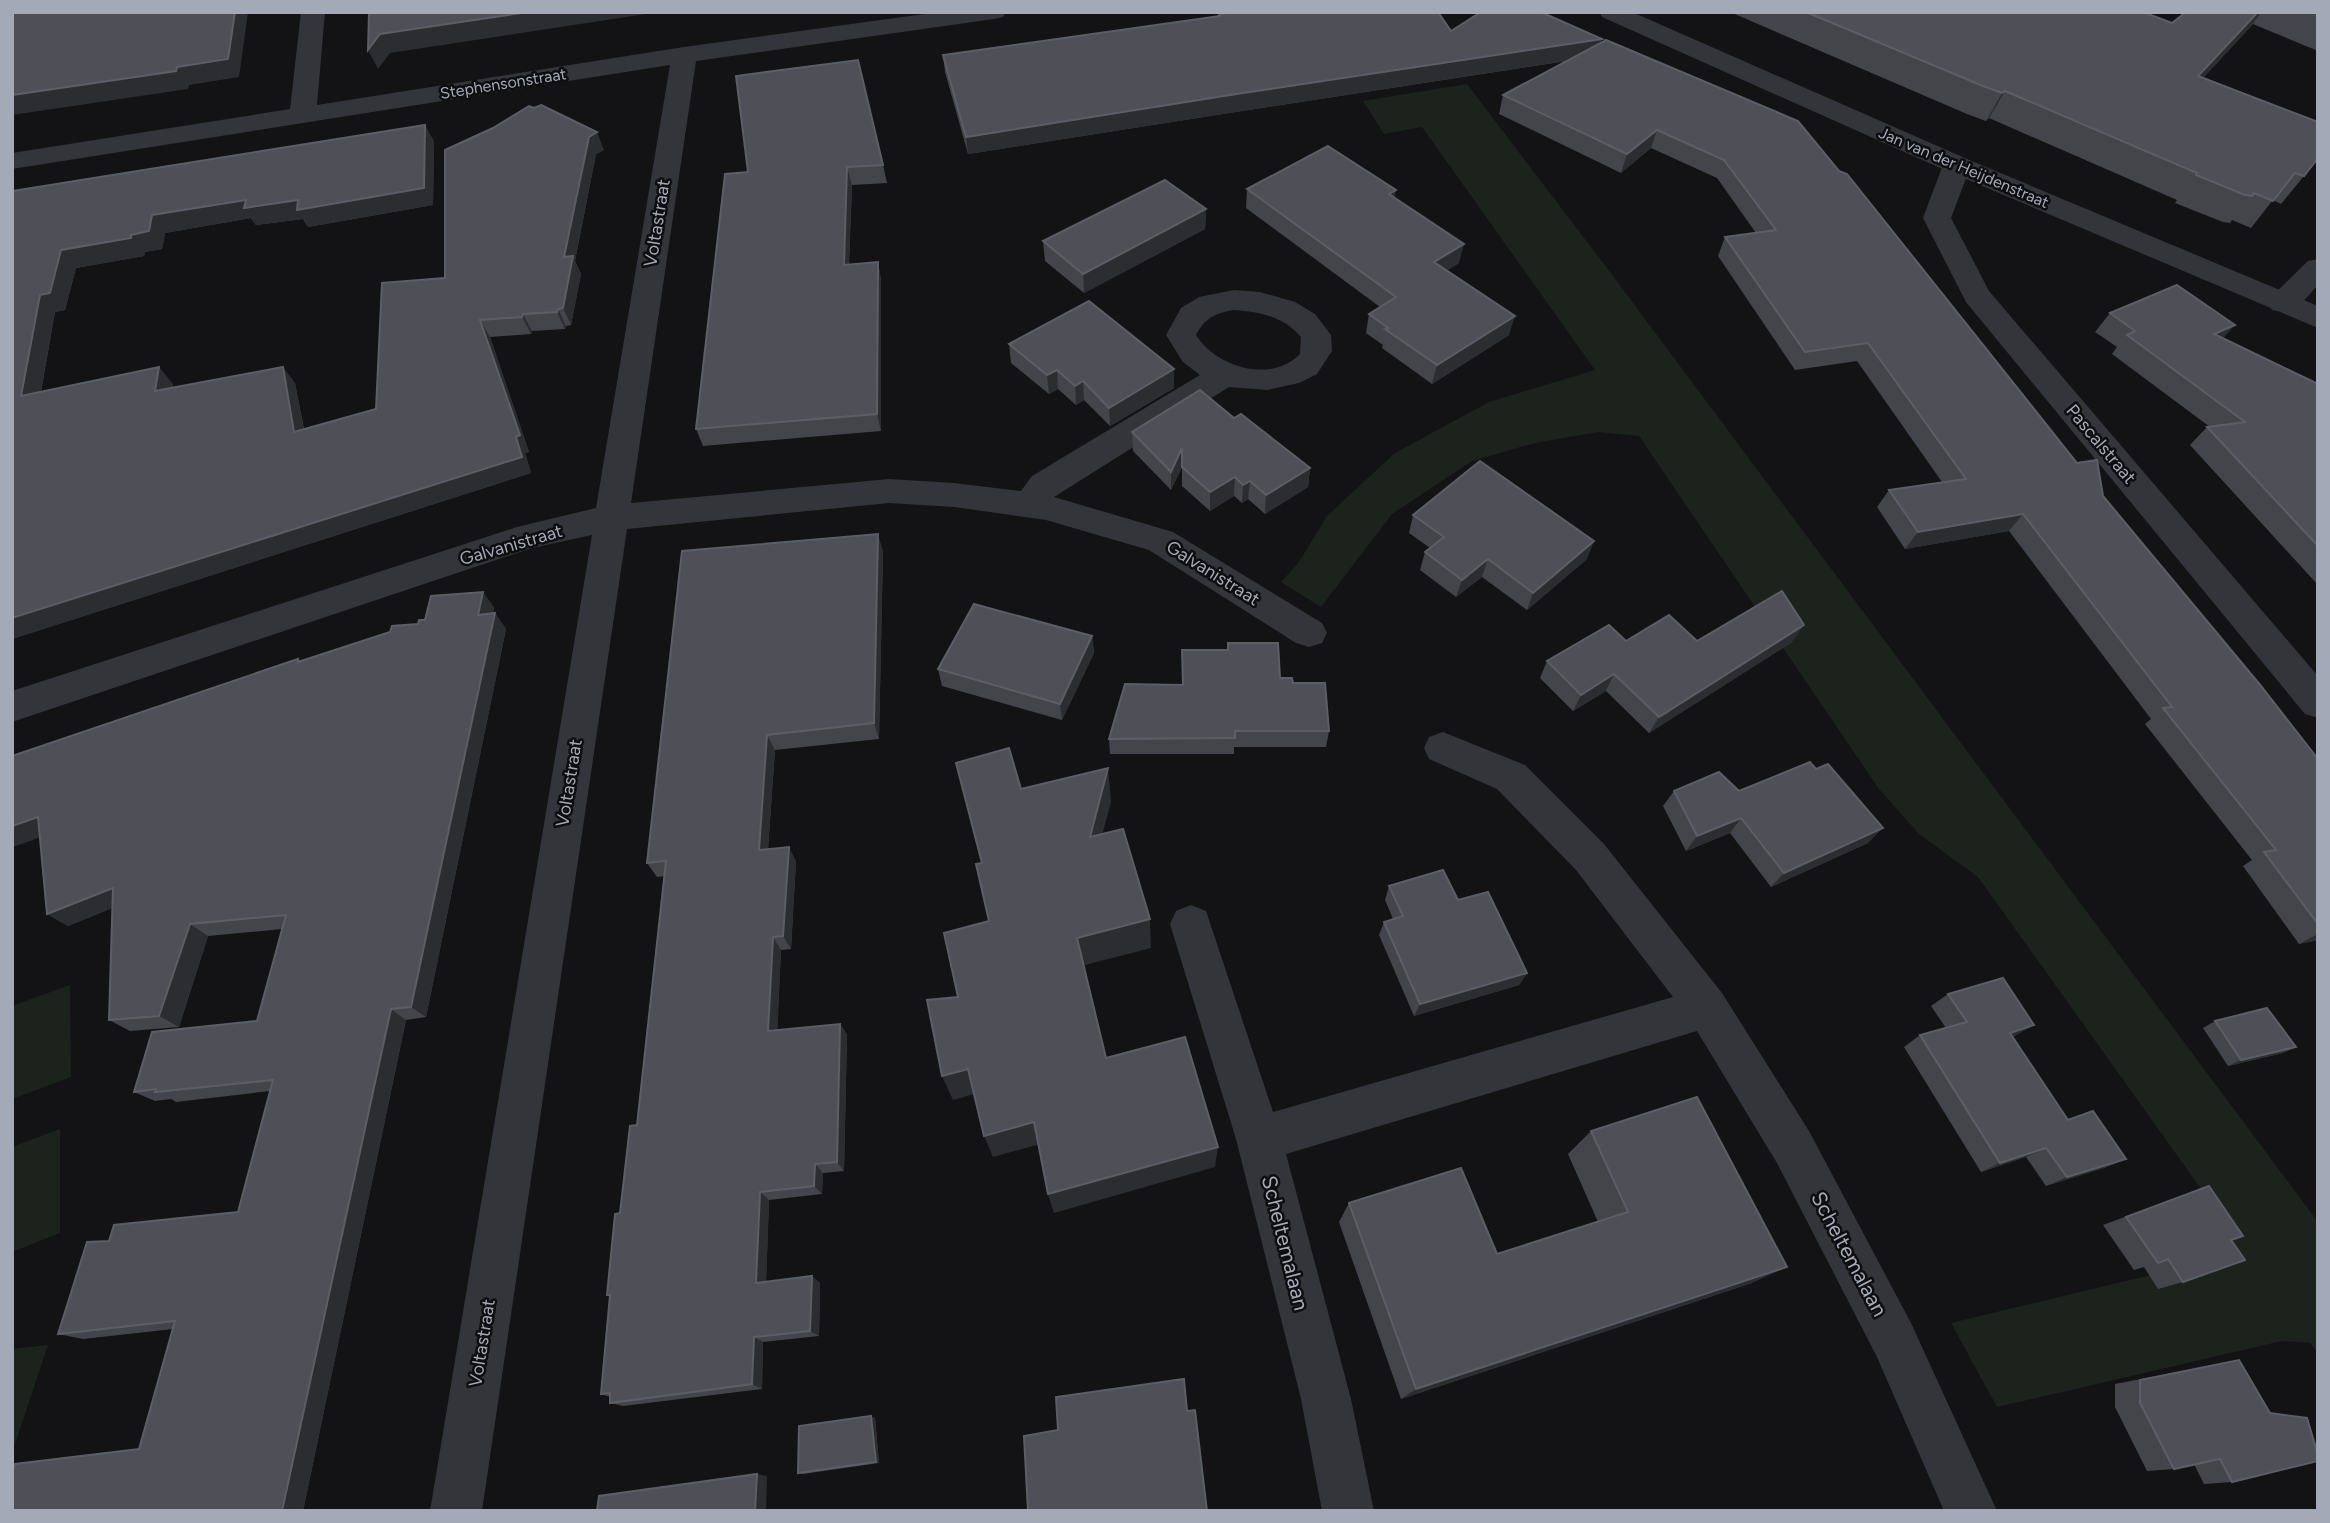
<svg xmlns="http://www.w3.org/2000/svg" width="2330" height="1523" font-family="Figtree,sans-serif">
	<style>
		.green { fill: #1b231c }
		.lines { fill: none; stroke-linecap: round; stroke-linejoin: round }
		.minor { fill: #34353a; fill-rule: evenodd }
		.tertiary { fill: #34353a; fill-rule: evenodd }
		.wall { fill: #44454b }
		.shaded-wall { fill: #2c2d31 }
		.building { fill: #4f5057; stroke: #5c5e66; stroke-width: 2 }
		.labels { text-anchor: middle; stroke-width: 5; stroke-linejoin: round; paint-order: stroke }
		.far-street-label { font-size: 16px; fill: #a4a9b7; stroke: #0e0e10 }
		.street-label { font-size: 18px; fill: #a4a9b7; stroke: #0e0e10 }
		.near-street-label { font-size: 21px; fill: #a4a9b7; stroke: #0e0e10 }
	</style>
	<rect width="100%" height="100%" fill="#131315"/>
	<!-- green -->
	<g class="green">
		<path d="M1467 84 1607 268 2318 1222V1353L2310 1343 2282 1341 1997 1407 1951 1323 2222 1258 2229 1228 1978 877 1919 834 1879 789 1639 436 1598 432 1535 443 1472 461 1392 514 1321 607 1281 582 1299 562 1327 516 1395 453 1489 402 1595 370 1422 127 1384 134 1363 101Z"/>
		<path d="M70 985 71 1077 12 1099V1006Z"/>
		<path d="M60 1129V1233L12 1252V1147Z"/>
		<path d="M48 1345 12 1453V1349Z"/>
	</g>
	<g class="lines">
		<!-- minor -->
		<g class="minor">
			<path d="M301 12H325L317 105 684 47 939 12H1006L1003 17 994 19 696 61 631 503 889 479 954 483 1021 491 1032 476 1200 375 1183 362 1166 335 1181 308 1199 297 1234 290 1260 292 1295 302 1315 314 1331 335 1332 351 1317 374 1299 383 1267 390 1229 387 1054 497 1173 532 1322 623 1327 633 1322 643 1309 647 1296 643 1149 550 1046 520 954 507 889 503 627 529 482 1511H430L592 535 532 548 12 722V691L517 527 596 508 670 65 12 169V153L290 109ZM1234 310C1260 312 1283 316 1301 337L1300 354C1271 384 1216 367 1196 335 1205 318 1215 313 1234 310Z"/>
			<path d="M1957 157 1967 159 1971 165 1951 218 1989 291 2318 676V718L2305 714 1966 302 1923 218 1943 165 1947 159Z"/>
			<path d="M2318 259V285C2304 300 2294 316 2272 310L2268 303 2272 296 2308 261Z"/>
			<path d="M1443 732 1525 765 1604 844 1722 993 1809 1131 1911 1323 1997 1511H1944L1877 1357 1777 1163 1697 1031 1286 1154 1351 1399 1374 1511H1322L1301 1399 1236 1139 1170 924 1176 911 1191 905 1206 911 1273 1112 1673 997 1576 870 1497 789 1429 759 1424 748 1429 737Z"/>
		</g>
		<!-- tertiary -->
		<path class="tertiary" d="M1599 12H1632L1967 159 2318 306V328L1947 171 1602 17Z"/>
	</g>
	<!-- wall -->
	<g class="wall">
		<path d="M1730 12H2143L2172 23 2186 12H2318V51L2253 24 2203 78 2304 176 2281 204 2273 200 2251 228 2232 220 2230 223 2223 222 2175 203 2177 200 1989 118 1986 121 1967 114Z"/>
		<path d="M1219 14 1602 42 2103 496 2318 759V940L2299 944 2243 866 2252 860 2145 724 2151 719 2009 531 1905 549 1877 507 1889 490 1942 482 1857 361 1795 370 1718 256 1725 237 1756 233 1717 178 1651 148 1621 173 1499 114 1503 95 1567 61 1242 111 968 154 945 72 943 55 1219 16Z"/>
		<path d="M425 125 434 142 433 205 308 227 303 219 256 225 251 218 165 233 162 249 145 252 144 256 76 268 65 310 55 312 41 392 173 384V387L295 383 304 429 376 409 445 278V150H604L596 154 575 261 581 274 571 325 566 326 565 329 532 331 531 334 490 337 529 452 525 453 531 473 12 639V191Z"/>
		<path d="M883 165 887 183 852 185 849 265 878 262 881 280V431L703 446 696 429 725 174Z"/>
		<path d="M1247 189 1395 198 1459 263 1447 270 1509 335 1432 384 1382 348 1383 345 1366 333 1369 314 1380 307 1246 208Z"/>
		<path d="M1206 209 1205 229 1084 293 1045 261 1043 241Z"/>
		<path d="M2110 313 2224 338 2318 384V585L2190 445 2207 427H2210L2112 354 2117 347 2095 332Z"/>
		<path d="M1009 344 1174 369V388L1110 426 1084 400 1076 405 1058 389 1049 394 1011 363Z"/>
		<path d="M1234 418 1310 468 1308 487 1265 514 1248 499 1242 503 1234 496 1210 511 1182 486V467L1171 490 1133 451 1132 432Z"/>
		<path d="M1413 515 1587 559 1527 610 1482 577 1456 597 1420 570 1425 552 1430 548 1409 533Z"/>
		<path d="M883 551 879 739 775 750 768 849 796 861 791 949 781 950 777 1030 840 1024 847 1035 844 1171 823 1173 822 1194 769 1200 766 1282 812 1276 820 1283 819 1336 763 1342 762 1389 623 1406 610 1403V1397L601 1394 610 1296 607 1295 620 1213 637 1125 665 876 657 877 647 863Z"/>
		<path d="M494 607 493 614 495 613 506 629 426 1017 406 1020 303 1511H12L139 1449 173 1329 83 1339 58 1334 109 1241 238 1212 270 1091 176 1102 171 1099 155 1101 134 1092 257 1021 282 929 208 936 179 1027 130 1031 109 1020 112 908 68 926 47 914 40 837 12 847V756L298 659 301 661 418 624 425 620Z"/>
		<path d="M1092 636 1094 653 1062 720 942 686 938 669Z"/>
		<path d="M1626 641H1697L1792 642 1649 733 1606 691 1573 711 1540 678 1547 661Z"/>
		<path d="M1280 678 1293 683 1329 731 1326 747H1234V754H1110L1109 739 1182 685Z"/>
		<path d="M1674 791H1739L1868 843 1771 887 1730 833 1686 851 1663 806Z"/>
		<path d="M1389 886 1458 900 1527 973 1519 985 1414 1016 1379 935 1384 922 1393 919 1385 900Z"/>
		<path d="M1948 994 2015 1036 2012 1037 2068 1120 2126 1159 2104 1168 2046 1186 2026 1157 1981 1172 1904 1047 1920 1035 1946 1028 1931 1006Z"/>
		<path d="M2215 1021 2296 1047 2283 1053 2228 1066 2203 1028Z"/>
		<path d="M1591 1131 1752 1283 1401 1399 1339 1222 1349 1203 1497 1254 1598 1222 1568 1154Z"/>
		<path d="M2184 1195 2231 1240 2183 1282 2158 1289 2144 1267 2134 1270 2103 1225Z"/>
		<path d="M2239 1360 2232 1482 2204 1484 2194 1464 2174 1469 2147 1471 2115 1407V1384Z"/>
		<path d="M875 1418 879 1463 803 1474 798 1473Z"/>
	</g>
	<!-- shaded-wall -->
	<g class="shaded-wall">
		<path d="M235 12H248L239 77 189 85 188 89 12 115V95L177 67Z"/>
		<path d="M528 12H659L390 53 378 69 368 50 380 34Z"/>
		<path d="M2258 12H2261L2253 24 2179 104 2198 76Z"/>
		<path d="M1602 39 1598 56 1242 111 968 154 966 137 1243 93Z"/>
		<path d="M2005 91 1989 118 1986 121 2002 93Z"/>
		<path d="M425 125 434 142 433 205 308 227 303 219 256 225 251 218 165 233 162 249 145 252 144 256 76 268 65 310 55 312 37 413 21 396 40 295 61 250 131 235 152 215Z"/>
		<path d="M1657 130 1651 148 1621 173 1627 154Z"/>
		<path d="M597 132 604 150 596 154 575 261 581 274 571 325 563 308 564 257 589 137Z"/>
		<path d="M847 167 852 185 848 283 844 265Z"/>
		<path d="M1396 190 1393 209 1389 194Z"/>
		<path d="M1206 209 1205 229 1084 293 1083 274Z"/>
		<path d="M1464 244 1459 263 1430 281 1434 262Z"/>
		<path d="M878 262 881 280V431L877 414Z"/>
		<path d="M558 309 566 326 565 329 557 312Z"/>
		<path d="M523 314 532 331 531 334 522 317Z"/>
		<path d="M1515 316 1509 335 1432 384 1437 365Z"/>
		<path d="M480 320 490 337 529 452 525 453 531 473 12 639V618L522 457Z"/>
		<path d="M2235 325 2219 343 2214 334Z"/>
		<path d="M159 367 173 384 170 408 155 391Z"/>
		<path d="M283 367 295 383 307 448 294 432Z"/>
		<path d="M1174 369V388L1110 426 1109 408Z"/>
		<path d="M1057 370 1058 389 1049 394 1047 375Z"/>
		<path d="M1083 381 1084 400 1076 405 1075 386Z"/>
		<path d="M1182 448V467L1171 490V472Z"/>
		<path d="M1310 468 1308 487 1265 514 1266 495Z"/>
		<path d="M1235 477 1234 496 1210 511V492Z"/>
		<path d="M1250 481 1248 499 1242 503 1243 485Z"/>
		<path d="M2023 514 2009 531 1905 549 1918 532Z"/>
		<path d="M878 534 883 551 879 739 874 723Z"/>
		<path d="M1594 541 1587 559 1527 610 1533 593Z"/>
		<path d="M1488 559 1482 577 1456 597 1462 580Z"/>
		<path d="M483 592 494 607 489 630 478 615Z"/>
		<path d="M495 613 506 629 426 1017 411 1007Z"/>
		<path d="M1804 625 1792 642 1649 733 1659 717Z"/>
		<path d="M1092 636 1094 653 1062 720 1060 704Z"/>
		<path d="M1614 674 1606 691 1573 711 1581 695Z"/>
		<path d="M767 735 775 750 767 863 759 850Z"/>
		<path d="M1108 768 1111 802 1093 869 1090 837Z"/>
		<path d="M38 817 58 831 12 847V826Z"/>
		<path d="M1741 818 1730 833 1686 851 1697 836Z"/>
		<path d="M1883 828 1868 843 1771 887 1784 873Z"/>
		<path d="M789 847 796 861 791 949 783 936Z"/>
		<path d="M113 888 132 900 68 926 47 914Z"/>
		<path d="M1150 919 1151 948 1081 966 1077 938Z"/>
		<path d="M190 924 208 936 179 1027 159 1016Z"/>
		<path d="M2318 934V940L2299 944Z"/>
		<path d="M773 937 781 950 777 1042 768 1031Z"/>
		<path d="M1527 973 1519 985 1414 1016 1420 1004Z"/>
		<path d="M391 1009 406 1020 303 1511H282Z"/>
		<path d="M840 1024 847 1035 844 1171 837 1162Z"/>
		<path d="M2034 1025 2015 1036 1991 1045 2010 1033Z"/>
		<path d="M2296 1047 2283 1053 2228 1066 2241 1060Z"/>
		<path d="M968 1069 978 1093 953 1100 942 1076Z"/>
		<path d="M1034 1122 1040 1144 993 1157 984 1136Z"/>
		<path d="M1218 1147 1215 1167 1054 1213 1048 1194Z"/>
		<path d="M2046 1148 2026 1157 1981 1172 2000 1163Z"/>
		<path d="M2126 1159 2104 1168 2046 1186 2067 1177Z"/>
		<path d="M815 1164 823 1173 822 1194 814 1186Z"/>
		<path d="M760 1192 769 1200 766 1289 756 1283Z"/>
		<path d="M1787 1267 1752 1283 1401 1399 1416 1389Z"/>
		<path d="M812 1276 820 1283 819 1336 810 1331Z"/>
		<path d="M754 1337 763 1342 762 1389 752 1384Z"/>
		<path d="M871 1416 875 1418 879 1463 876 1462Z"/>
		<path d="M757 1474 767 1476 766 1511H755Z"/>
	</g>
	<!-- building -->
	<g class="building">
		<path d="M12 12H235L228 59 177 67 176 71 12 95Z"/>
		<path d="M369 12H528L380 34 368 50Z"/>
		<path d="M1231 12H1438L1451 31 1481 12H1541L1602 39 1243 93 966 137 943 55 1220 16 1219 14Z"/>
		<path d="M1806 12H2143L2172 23 2186 12H2258L2198 76 2318 122V158L2304 176 2295 173 2273 201 2254 193 2252 196 2245 195 2196 175 2197 173 2005 91 2002 93 1983 86Z"/>
		<path d="M1606 40 1798 121 1839 171 1847 174 2077 463 2097 460 2103 496 2261 686 2318 759V924L2264 852 2276 850 2163 708 2172 707 2023 514 1918 532 1889 490 1966 479 1868 343 1805 352 1725 237 1776 230 1724 160 1657 130 1627 154 1503 95Z"/>
		<path d="M858 60 883 165 847 167 844 265 878 262 877 414 696 429 725 174 748 172 736 76Z"/>
		<path d="M541 105 597 132 589 137 564 257 573 256 563 308 558 309 557 312 523 314 522 317 480 320 520 435 516 437 522 457 12 618V191L425 125 424 188 297 210 298 200 244 208 246 200 152 215 149 231 131 235V238L61 250 50 293 40 295 21 396 159 367 155 391 283 367 294 432 376 409 382 283 445 278V150L493 128 529 106 534 108Z"/>
		<path d="M1328 146 1396 190 1389 194 1464 244 1434 262 1515 316 1437 365 1385 329 1388 328 1369 314 1396 297 1247 189Z"/>
		<path d="M1165 180 1206 209 1083 274 1043 241Z"/>
		<path d="M2177 285 2235 325 2214 334 2318 384V546L2207 427 2245 422 2127 335 2135 331 2110 313Z"/>
		<path d="M1089 301 1174 369 1109 408 1083 381 1075 386 1057 370 1047 375 1009 344Z"/>
		<path d="M1200 390 1234 418 1241 414 1310 468 1266 495 1250 481 1243 485 1235 477 1210 492 1182 467V448L1171 472 1132 432Z"/>
		<path d="M1480 461 1594 541 1533 593 1488 559 1462 580 1425 552 1444 537 1413 515Z"/>
		<path d="M878 534 874 723 767 735 759 850 789 847 783 936 773 937 768 1031 840 1024 837 1162 815 1164 814 1186 760 1192 756 1283 812 1276 810 1331 754 1337 752 1384 610 1403V1393L601 1394 610 1295H607L615 1214 620 1213 630 1126 637 1125 666 861 647 863 682 551Z"/>
		<path d="M1782 591 1804 625 1659 717 1614 674 1581 695 1547 661 1609 625 1626 641 1669 615 1697 641Z"/>
		<path d="M483 592 478 615 495 613 411 1007 391 1009 282 1511H12V1473L15 1464 139 1449 175 1321 58 1334 87 1242 109 1241 114 1225 238 1212 273 1080 155 1092 156 1089 134 1092 152 1032 257 1021 286 915 190 924 159 1016 109 1020 113 888 47 914 38 817 12 826V756L298 659V662L390 632 392 626 418 624 419 620H425L431 596Z"/>
		<path d="M974 604 1092 636 1060 704 938 669Z"/>
		<path d="M1228 643H1278L1280 678H1292L1293 683H1325L1329 731H1235V738L1109 739 1125 684 1183 685 1182 650H1228Z"/>
		<path d="M1009 748 1021 789 1108 768 1090 837 1123 829 1150 919 1077 938 1106 1058 1185 1037 1218 1147 1048 1194 1034 1122 984 1136 968 1069 942 1076 927 1000 958 997 944 933 989 921 976 864 982 863 956 763Z"/>
		<path d="M1810 762 1816 769 1828 764 1883 828 1784 873 1741 818 1697 836 1674 791 1719 772 1739 791Z"/>
		<path d="M1443 870 1458 900 1488 892 1527 973 1420 1004 1384 922 1403 916 1389 886Z"/>
		<path d="M2003 978 2034 1025 2010 1033 2068 1120 2093 1111 2126 1159 2067 1177 2046 1148 2000 1163 1920 1035 1967 1022 1948 994Z"/>
		<path d="M2267 1008 2296 1047 2241 1060 2215 1021Z"/>
		<path d="M1697 1097 1787 1267 1416 1389 1349 1203 1461 1168 1497 1254 1628 1212 1591 1131Z"/>
		<path d="M2209 1186 2243 1236 2231 1240 2245 1260 2183 1282 2168 1259 2158 1263 2126 1217Z"/>
		<path d="M2239 1360 2270 1413 2307 1418 2318 1455V1461L2232 1482 2220 1459 2174 1469 2140 1403V1380Z"/>
		<path d="M1184 1379 1187 1411 1195 1410 1207 1511H1028L1024 1436 1058 1430 1056 1397Z"/>
		<path d="M871 1416 876 1462 798 1473 799 1426Z"/>
		<path d="M757 1474 755 1511H597L599 1496Z"/>
	</g>
	<g class="labels">
		<!-- far-street labels -->
		<g class="far-street-label">
			<text transform="translate(503 83) rotate(-9)" y="6">Stephensonstraat</text>
			<text transform="translate(1964 167) rotate(23)" y="6">Jan van der Heijdenstraat</text>
		</g>
		<!-- street labels -->
		<g class="street-label">
			<text transform="translate(657 223) rotate(-81)" y="6">Voltastraat</text>
			<text transform="translate(2101 444) rotate(50)" y="6">Pascalstraat</text>
			<text transform="translate(511 545) rotate(-16)" y="6">Galvanistraat</text>
			<text transform="translate(1213 573) rotate(32)" y="6">Galvanistraat</text>
			<text transform="translate(569 783) rotate(-81)" y="6">Voltastraat</text>
			<text transform="translate(482 1343) rotate(-81)" y="6">Voltastraat</text>
		</g>
		<!-- near-street labels -->
		<g class="near-street-label">
			<text transform="translate(1285 1243) rotate(76)" y="7">Scheltemalaan</text>
			<text transform="translate(1849 1254) rotate(62)" y="7">Scheltemalaan</text>
		</g>
	</g>
	<!-- border -->
	<rect width="2330" height="1523" fill="none" stroke="#a4a9b7" stroke-width="28"/>
</svg>
